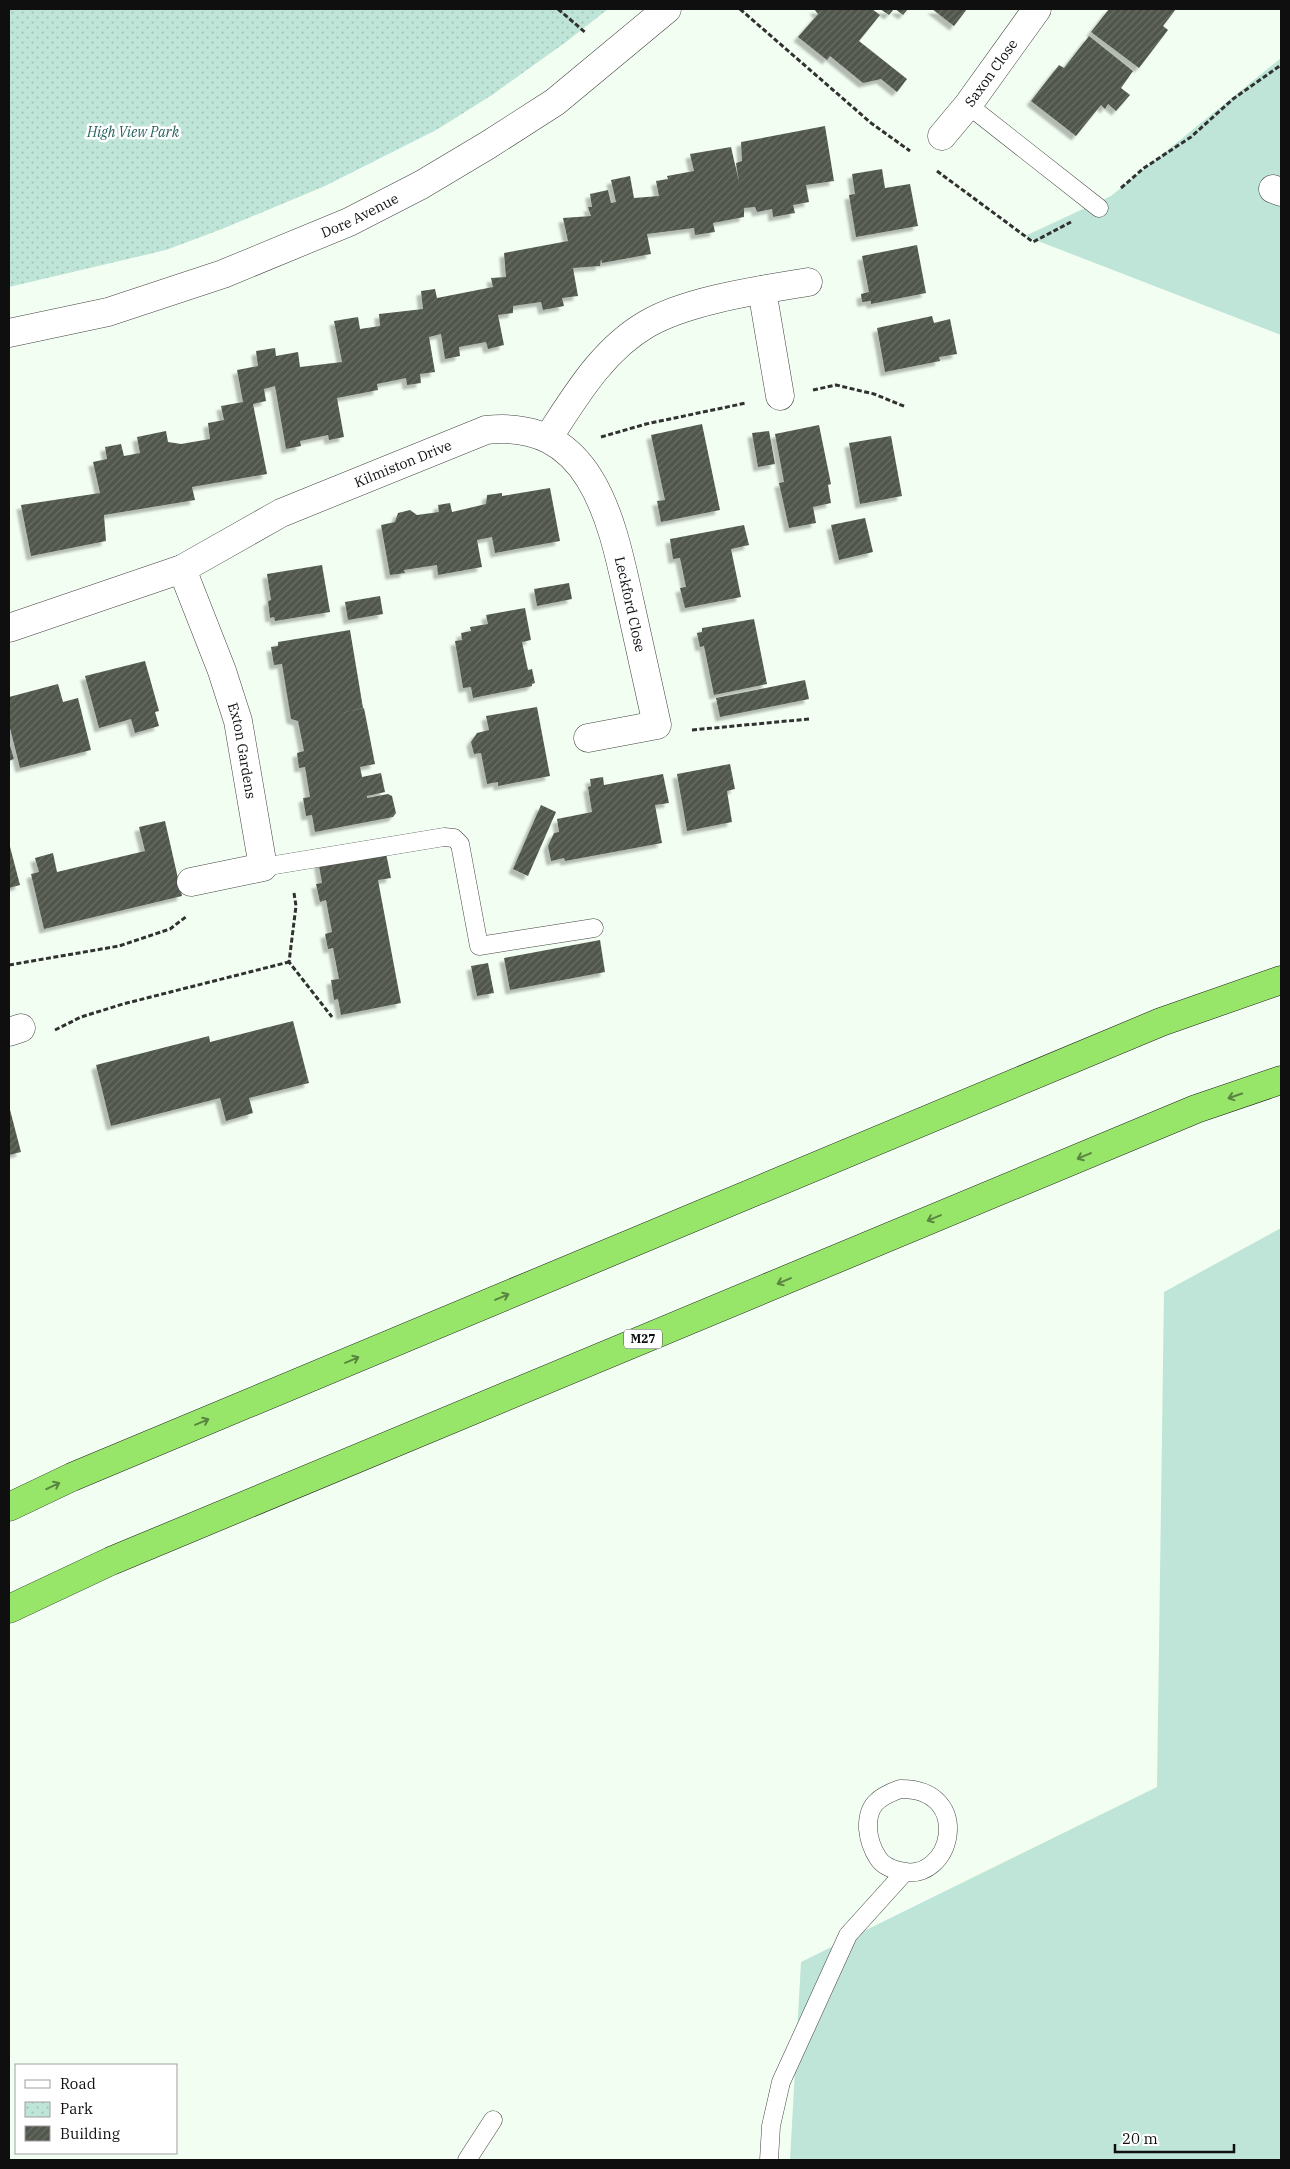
<svg xmlns="http://www.w3.org/2000/svg" width="1290" height="2169" font-family="'IBM Plex Serif',serif">
	<style>
		.grass { fill: #bfe5d8 }
		.park { fill: url(#park-dots) }
		.building { fill: url(#building-hatch); filter: url(#shadow) }
		.lines { fill: none; stroke-linecap: round; stroke-linejoin: round }
		.lane-casing { stroke: #424242; stroke-width: 19 }
		.street-casing { stroke: #424242; stroke-width: 29 }
		.highway-casing { stroke: #202020; stroke-width: 29 }
		.path { stroke: #313131; stroke-width: 3; stroke-dasharray: 5 2.5; stroke-linecap: butt }
		.lane { stroke: #fff; stroke-width: 18 }
		.street { stroke: #fff; stroke-width: 28 }
		.highway { stroke: #97e569; stroke-width: 28 }
		.oneway { stroke: #5a8540 }
		.labels { text-anchor: middle; stroke-width: 5; stroke-linejoin: round; paint-order: stroke }
		.shield { fill: #fff; stroke: #575757; stroke-width: 1 }
		.shield-label { font-size: 12px; font-weight: bold; fill: #0f0f0f }
		.street-label { font-size: 14px; fill: #0f0f0f; stroke: #fff }
		.park-label { font-size: 14px; font-style: italic; fill: #26615e; stroke: #fff }
	</style>
	<defs>
		<pattern id="park-dots" width="8" height="8" patternUnits="userSpaceOnUse" patternTransform="scale(1.25)"><rect width="8" height="8" fill="#bfe5d8"/><path d="M2 2h.1M6 6h.1" fill="none" stroke="#a3c3b8" stroke-width="1.8" stroke-linecap="round"/></pattern>
		<pattern id="building-hatch" width="6" height="6" patternUnits="userSpaceOnUse" patternTransform="scale(1.25)"><rect width="6" height="6" fill="#51574c"/><path d="M-1 1l2-2M0 6l6-6M5 7l2-2" fill="none" stroke="#6a6f67"/></pattern>
		<filter id="shadow"><feDropShadow dx="-4.5" dy="4.5" stdDeviation="1" flood-color="#0004"/></filter>
	</defs>
	<rect width="100%" height="100%" fill="#f3fef2"/>
	<!-- grass -->
	<g class="grass">
		<path d="M1281 58V335L1025 236 1111 196Z"/>
		<path d="M1281 1228V2160H790L801 1962 1157 1787 1164 1292Z"/>
	</g>
	<!-- park -->
	<path class="park" d="M9 9H608L566 42 492 95 438 129 325 186 222 229 166 250 9 287Z"/>
	<!-- building -->
	<g class="building">
		<path d="M814 9H872L880 15 859 41 907 79 897 92 881 79 863 83 830 56 827 60 798 37 818 14Z"/>
		<path d="M880 9H894L889 15Z"/>
		<path d="M895 9H908L903 15Z"/>
		<path d="M932 9H967L954 26Z"/>
		<path d="M1109 9H1176L1163 26 1168 30 1139 68 1091 32Z"/>
		<path d="M1089 36 1133 71 1121 88 1130 95 1116 111 1108 104 1105 109 1101 105 1076 136 1031 101 1059 65 1064 68Z"/>
		<path d="M825 126 834 181 806 185 809 202 793 205 795 213 773 217 772 209 757 212 755 207 744 208V217L713 223 715 232 695 235 694 228 647 234 651 254 602 263 601 259 600 266 573 268 578 296 562 298 564 306 543 310 541 302 513 306V313L498 315 504 345 488 349 486 342 459 347 460 356 445 359 441 334 429 337 435 372 420 374 421 383 407 385 406 378 377 384 378 390 337 398 344 437 329 440 328 435 300 441 301 446 286 449 275 386 264 389 266 401 253 404 267 474 192 487 195 500 104 515 106 541 31 556 21 505 100 493 93 462 107 459 105 447 121 444 124 456 140 453 137 437 166 431 168 442 181 444 210 439 208 423 224 420 221 406 243 402 237 370 258 366 256 351 275 348 276 356 298 352 300 367 342 362 334 321 358 317 360 329 380 326 379 314 423 309 421 291 435 289 437 298 493 287 491 278 506 277 504 253 568 241 563 218 591 216 588 207H592L590 194 608 190 611 203 616 202 611 180 630 176 634 198 659 196 656 181 668 179 667 176 694 171 690 154 731 147 739 182 736 163 742 161 741 142Z"/>
		<path d="M882 169 885 188 910 184 918 226 856 237 849 195 855 194 852 174Z"/>
		<path d="M917 245 926 293 871 304V301L862 302 861 294 869 292 862 256Z"/>
		<path d="M932 316 934 323 950 319 957 354 939 357 940 361 885 372 877 328Z"/>
		<path d="M702 424 720 510 661 522 657 501 665 500 651 435Z"/>
		<path d="M819 425 831 484 828 485 831 503 813 507 816 523 789 528 779 483 784 482 775 434Z"/>
		<path d="M769 431 775 464 758 467 752 433Z"/>
		<path d="M891 436 902 496 860 504 849 443Z"/>
		<path d="M550 488 560 541 495 553 492 537 477 540 482 567 438 575 437 565 404 570 405 573 390 575 381 525 395 522 398 513 410 510 417 515 439 512 438 505 450 503 452 512 486 504 487 495 502 493V496Z"/>
		<path d="M865 518 873 552 839 560 831 525Z"/>
		<path d="M744 525 749 545 731 549 741 597 685 608 680 588 686 587 680 558 673 559 670 539Z"/>
		<path d="M322 565 330 612 275 621 274 617 270 618 268 601 271 600 267 574Z"/>
		<path d="M569 583 572 599 537 606 534 589Z"/>
		<path d="M380 596 383 614 348 620 345 602Z"/>
		<path d="M525 608 531 640 522 642 528 670 532 669 535 683 532 684V686L473 698 471 687 463 688 455 641 462 640 461 633 471 631 470 627 488 624 486 615Z"/>
		<path d="M754 619 767 684 714 695 704 646 700 647 697 633 702 632V628Z"/>
		<path d="M350 630 363 708 337 714 364 708 375 764 360 767 362 777 381 773 385 792 367 796V798L388 794 392 796 396 813 393 817 315 832 312 815 306 816 303 798 310 797 305 767 299 768 297 753 304 751 298 721 291 719 282 664 274 665 271 647 278 646V642Z"/>
		<path d="M145 661 159 711 155 712 159 726 135 733 131 719 99 728 85 676Z"/>
		<path d="M805 680 809 699 720 717 716 698Z"/>
		<path d="M58 684 63 702 78 698 91 750 20 768 9 724V697Z"/>
		<path d="M537 707 550 776 498 786V782L487 784 481 753 474 754 471 742 477 733 489 730 486 716Z"/>
		<path d="M9 742 14 759 9 761Z"/>
		<path d="M730 764 735 789 727 791 732 822 687 831 677 774Z"/>
		<path d="M663 774 669 803 655 805 662 843 565 861 564 858 551 861 548 846 554 833 559 832 557 819 592 812 588 787 591 786 590 779 603 777 604 785Z"/>
		<path d="M541 805 556 812 528 876 513 869Z"/>
		<path d="M165 821 182 896 44 929 31 874 39 872 35 858 53 853 57 872 145 851 139 827Z"/>
		<path d="M9 843 20 885 9 888Z"/>
		<path d="M385 848 391 878 378 880 401 1003 341 1015 338 999 334 1000 331 980 339 979 333 948 328 949 325 934 332 932 326 900 320 902 316 884 322 883 318 860 332 858 333 864 348 862 347 855Z"/>
		<path d="M600 940 605 972 510 990 504 958Z"/>
		<path d="M488 963 494 993 477 996 471 966Z"/>
		<path d="M293 1021 309 1083 249 1098 253 1113 226 1121 220 1098 111 1126 96 1065 209 1036 210 1042Z"/>
		<path d="M9 1106 21 1152 9 1155Z"/>
	</g>
	<g class="lines">
		<defs>
			<g id="lane">
				<path d="M968 105 1099 208"/>
				<path d="M263 867 444 837 454 838 460 844 479 946 594 928"/>
				<path d="M900 1789C975 1788 952 1885 900 1871 891 1869 883 1866 878 1858 872 1849 869 1840 868 1829 867 1805 878 1797 900 1789Z"/>
				<path d="M467 2160 493 2120"/>
				<path d="M769 2160 771 2126 781 2082 848 1935 904 1873"/>
			</g>
			<g id="street">
				<path id="s1" d="M942 136 968 105 1037 9"/>
				<path d="M1273 189 1281 192"/>
				<path d="M762 290 780 396"/>
				<path id="s2" d="M9 333 108 312 223 274 349 222 421 185 488 145 555 102 667 9"/>
				<path d="M548 438C575 397 602 350 647 324 688 300 760 290 808 282"/>
				<path id="s3" d="M182 569 222 671 238 721 263 867 191 882"/>
				<path id="s4" d="M9 628 182 569 281 513 486 430C593 418 612 522 630 603 639 644 648 684 657 725L588 738"/>
				<path d="M9 1032 21 1028"/>
			</g>
			<g id="highway">
				<path d="M9 1507 72 1477 1161 1022 1281 980"/>
				<path d="M9 1609 111 1561 1196 1109 1281 1080"/>
			</g>
		</defs>
		<!-- lane casing -->
		<use href="#lane" class="lane-casing"/>
		<!-- street casing -->
		<use href="#street" class="street-casing"/>
		<!-- highway casing -->
		<use href="#highway" class="highway-casing"/>
		<!-- path -->
		<g class="path">
			<path d="M558 9 586 33"/>
			<path d="M740 9 871 123 910 151"/>
			<path d="M937 171 1033 242 1071 222"/>
			<path d="M1121 188 1144 168 1191 137 1233 99 1281 65"/>
			<path d="M813 390 836 385 874 394 906 407"/>
			<path d="M601 437 646 424 746 403"/>
			<path d="M692 730 809 719"/>
			<path d="M294 893 296 906 289 962 332 1017"/>
			<path d="M9 965 119 946 170 929 187 916"/>
			<path d="M55 1030 81 1017 123 1004 289 962"/>
		</g>
		<!-- lane -->
		<use href="#lane" class="lane"/>
		<!-- street -->
		<use href="#street" class="street"/>
		<!-- highway -->
		<use href="#highway" class="highway"/>
	</g>
	<!-- one-way arrows -->
	<defs><path id="oneway-shaft" d="M-6 0H5M1.5-3L5.5 0L1.5 3" fill="none" stroke-width="1.6" stroke-linecap="round" stroke-linejoin="round" transform="scale(1.25)"/></defs>
	<g class="oneway">
		<use href="#oneway-shaft" transform="translate(1235 1096) rotate(161)"/>
		<use href="#oneway-shaft" transform="translate(1084 1156) rotate(157)"/>
		<use href="#oneway-shaft" transform="translate(934 1218) rotate(157)"/>
		<use href="#oneway-shaft" transform="translate(784 1281) rotate(157)"/>
		<use href="#oneway-shaft" transform="translate(502 1297) rotate(-23)"/>
		<use href="#oneway-shaft" transform="translate(352 1360) rotate(-23)"/>
		<use href="#oneway-shaft" transform="translate(202 1422) rotate(-23)"/>
		<use href="#oneway-shaft" transform="translate(53 1486) rotate(-25)"/>
	</g>
	<g class="labels">
		<!-- shield labels -->
		<rect class="shield" x="624" y="1329.5" width="38" height="19" rx="4"/>
		<g class="shield-label">
			<text x="643" y="1343">M27</text>
		</g>
		<!-- street labels -->
		<g class="street-label">
			<text dy="5" stroke="none"><textPath href="#s1" startOffset="80">Saxon Close</textPath></text>
			<text dy="5" stroke="none"><textPath href="#s2" startOffset="371">Dore Avenue</textPath></text>
			<text dy="5" stroke="none"><textPath href="#s4" startOffset="428">Kilmiston Drive</textPath></text>
			<text dy="5" stroke="none"><textPath href="#s4" startOffset="772">Leckford Close</textPath></text>
			<text dy="5" stroke="none"><textPath href="#s3" startOffset="192">Exton Gardens</textPath></text>
		</g>
		<!-- park labels -->
		<g class="park-label">
			<text x="133" y="137">High View Park</text>
		</g>
	</g>
	<!-- border -->
	<rect width="1290" height="2169" fill="none" stroke="#0f0f0f" stroke-width="20"/>
	<!-- legend -->
	<rect x="15" y="2064" width="162" height="90" fill="#ffffff" stroke="#9f9f9f"/>
	<rect x="25" y="2080" width="25" height="8" fill="#ffffff" stroke="#9f9f9f"/>
	<text x="60" y="2089" font-size="15" fill="#0f0f0f">Road</text>
	<rect x="25" y="2102" width="25" height="15" fill="url(#park-dots)" stroke="#9f9f9f"/>
	<text x="60" y="2114" font-size="15" fill="#0f0f0f">Park</text>
	<rect x="25" y="2126" width="25" height="15" fill="url(#building-hatch)" stroke="#9f9f9f"/>
	<text x="60" y="2139" font-size="15" fill="#0f0f0f">Building</text>
	<!-- scale -->
	<path d="M1115 2144v8h119v-8" fill="none" stroke="#0f0f0f" stroke-width="2.5"/>
	<text x="1122" y="2144" font-size="15" fill="#0f0f0f" stroke="#ffffff" stroke-width="4" paint-order="stroke">20 m</text>
</svg>
